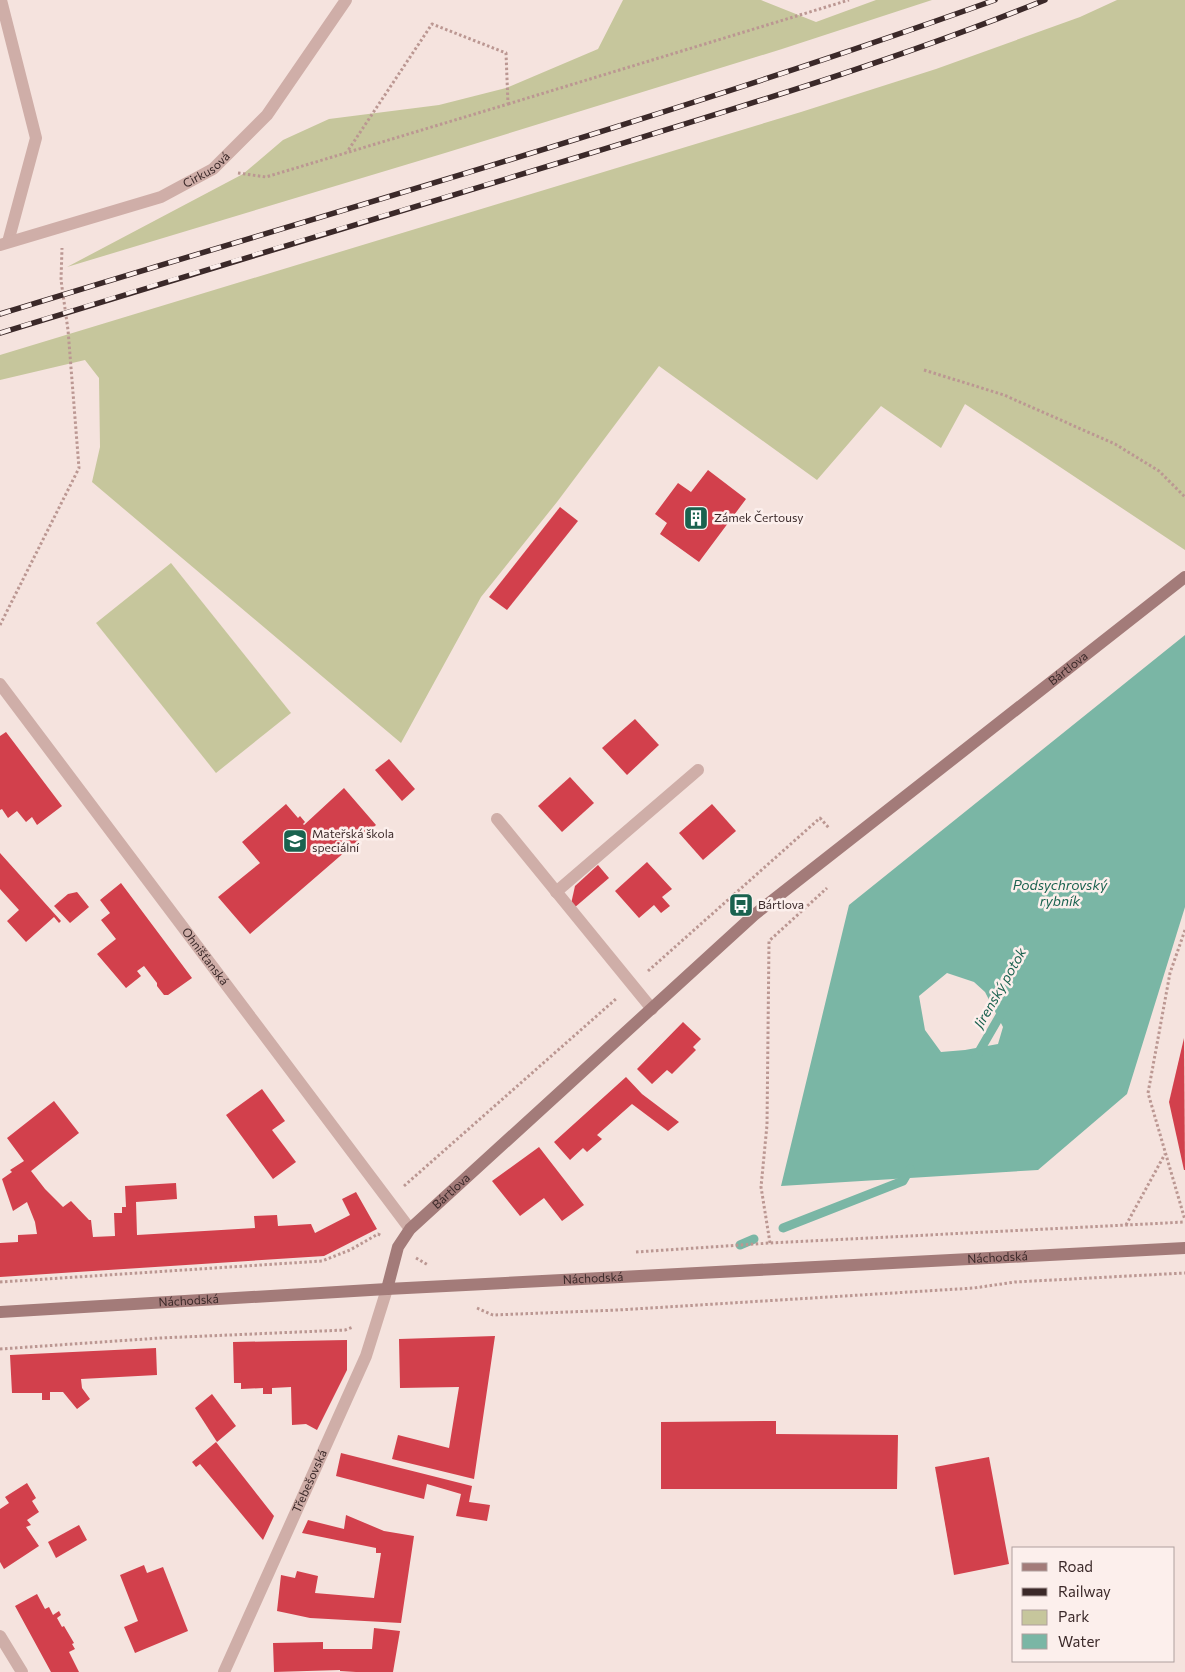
<svg xmlns="http://www.w3.org/2000/svg" width="1185" height="1672" font-family="Commissioner,sans-serif">
	<style>
		.green { fill: #c6c69c }
		.water { fill: #7ab6a5; fill-rule: evenodd }
		.lines { fill: none; stroke-linecap: round; stroke-linejoin: round }
		.stream { stroke: #7ab6a5; stroke-width: 9 }
		.building { fill: #d2404c }
		.path { stroke: #bb9792; stroke-width: 3; stroke-dasharray: 2.5 2.5; stroke-linecap: butt }
		.lane { stroke: #cfaea8; stroke-width: 12 }
		.street { stroke: #cfaea8; stroke-width: 12 }
		.secondary { stroke: #a37b79; stroke-width: 12 }
		.rail-casing { stroke: #3b2929; stroke-width: 5.5 }
		.rail { stroke: #fcefec; stroke-width: 4; stroke-dasharray: 11; stroke-linecap: butt }
		.labels { text-anchor: middle; stroke-width: 5; stroke-linejoin: round; paint-order: stroke }
		.street-label { font-size: 12px; fill: #3b2929; stroke: #fcefec }
		.poi-label { font-size: 12px; fill: #3b2929; stroke: #fcefec; text-anchor: start }
		.water-label { font-size: 14px; font-style: italic; fill: #1a624f; stroke: #fcefec }
	</style>
	<rect width="100%" height="100%" fill="#f5e3de"/>
	<!-- green -->
	<g class="green">
		<path d="M623 0H761L816 22 876 0H932L782 49 445 153 67 267 243 174 283 140 329 119 439 105 506 88 598 49Z"/>
		<path d="M1117 0H1185V550L965 404 941 448 881 406 817 480 659 366 557 502 481 597 401 743 92 482 100 447 99 378 85 360 0 380V355L801 112 936 69 1080 17Z"/>
		<path d="M171 563 291 713 216 773 96 623Z"/>
	</g>
	<!-- water -->
	<path class="water" d="M1185 635V907L1127 1094 1038 1170 781 1186 849 905ZM947 973 974 982 985 992 1003 1027 998 1044 965 1050 941 1052 925 1030 919 996Z"/>
	<g class="lines">
		<!-- stream -->
		<g class="stream">
			<path d="M976 1057 1005 1007"/>
			<path d="M783 1228 903 1181 910 1169"/>
			<path d="M740 1245 754 1239"/>
		</g>
	</g>
	<!-- building -->
	<g class="building">
		<path d="M708 470 746 499 699 562 660 534 667 523 655 514 678 483 691 492Z"/>
		<path d="M560 507 578 521 507 610 489 597Z"/>
		<path d="M635 719 659 745 627 775 602 748Z"/>
		<path d="M6 732 62 806 37 825 32 817 26 822 17 811 8 818 2 809 0 810V736Z"/>
		<path d="M389 759 415 789 402 801 375 770Z"/>
		<path d="M570 777 594 803 562 832 538 806Z"/>
		<path d="M344 788 376 825 250 934 218 897 260 863 242 842 286 804 298 818 300 816 305 822 303 824 304 825Z"/>
		<path d="M712 804 736 831 703 860 679 833Z"/>
		<path d="M0 853 61 921 59 923 54 917 26 942 7 921 19 910 0 889Z"/>
		<path d="M647 862 672 889 662 897 670 906 661 913 654 905 639 918 615 891Z"/>
		<path d="M598 865 609 878 574 908 571 904 575 886Z"/>
		<path d="M121 883 192 978 168 995H164L157 986V983L144 966 137 971 141 976 126 988 97 954 116 939 101 920 110 913 100 900Z"/>
		<path d="M77 892 89 907 70 923 54 906 68 894Z"/>
		<path d="M683 1022 701 1039 693 1047 696 1050 672 1074 667 1070 652 1084 637 1069Z"/>
		<path d="M1184 1038 1185 1170H1184L1169 1102Z"/>
		<path d="M626 1077 642 1094 679 1122 668 1131 632 1104 597 1135 602 1139 587 1152 583 1148 570 1160 554 1142Z"/>
		<path d="M262 1089 285 1121 272 1130 296 1162 273 1179 226 1115Z"/>
		<path d="M54 1101 79 1133 31 1171 45 1189 63 1207 71 1201 89 1220H91L93 1237 115 1236 114 1213H122V1207H126L125 1186 176 1183 177 1199 136 1202 137 1235 255 1228 254 1216 277 1215 278 1226 311 1224 315 1233 350 1215 342 1199 356 1192 377 1229 324 1256 0 1277V1243L18 1242V1235L37 1234 35 1222 27 1202 13 1211 2 1179 12 1172 10 1170 24 1161 7 1138Z"/>
		<path d="M539 1147 584 1205 562 1221 544 1198 520 1216 492 1181Z"/>
		<path d="M495 1336 474 1479 392 1459 398 1435 449 1448 459 1387 400 1388 399 1339Z"/>
		<path d="M347 1340V1370L317 1430 306 1424 292 1425 291 1387 272 1388V1394H263V1388L241 1389V1383H234L233 1342Z"/>
		<path d="M156 1348 157 1375 81 1379 82 1388 90 1399 77 1409 63 1392H50V1400H42V1393H12L10 1355Z"/>
		<path d="M212 1394 236 1426 217 1442 195 1408Z"/>
		<path d="M776 1421V1434L898 1435 897 1489H661V1422Z"/>
		<path d="M216 1442 274 1516 263 1540 200 1464 196 1467 192 1462Z"/>
		<path d="M341 1453 472 1486 469 1502 490 1505 487 1521 456 1516 461 1494 427 1484 424 1499 336 1476Z"/>
		<path d="M989 1457 1009 1564 954 1575 935 1467Z"/>
		<path d="M27 1483 36 1498 32 1501 39 1512 27 1520 31 1525 26 1527 39 1546 4 1569 0 1562V1509L9 1503 5 1497Z"/>
		<path d="M346 1515 384 1531 414 1536 401 1623 310 1618 277 1611 281 1575 295 1578 297 1571 318 1576 315 1593 374 1598 381 1553H376V1548L302 1533 308 1520 344 1529Z"/>
		<path d="M79 1525 87 1540 56 1558 48 1542Z"/>
		<path d="M144 1565 147 1573 163 1567 188 1631 135 1653 124 1627 138 1621 120 1575Z"/>
		<path d="M37 1594 45 1609 49 1607 53 1615 59 1611 61 1615 57 1618 62 1627 64 1626 74 1643 72 1644 75 1649 69 1652 79 1672H51L15 1606Z"/>
		<path d="M374 1628 400 1631 393 1672H356L340 1671V1670L274 1672 273 1643 323 1642V1649H372Z"/>
	</g>
	<g class="lines">
		<!-- path -->
		<g class="path">
			<path d="M508 104 849 0"/>
			<path d="M238 173 266 177 508 104 506 53 432 24 347 152"/>
			<path d="M924 370 1004 395 1115 444 1159 471 1185 497"/>
			<path d="M0 625 79 468 68 330 61 280 62 248"/>
			<path d="M1185 930 1170 973 1148 1093 1185 1220"/>
			<path d="M648 971 820 818 829 828"/>
			<path d="M404 1186 617 998"/>
			<path d="M1126 1225 1165 1154"/>
			<path d="M770 1243 761 1187 767 1125 769 941 827 888"/>
			<path d="M636 1252 770 1243 1185 1222"/>
			<path d="M416 1258 428 1265"/>
			<path d="M0 1282 322 1261 350 1250 378 1234 382 1236"/>
			<path d="M477 1308 493 1315 618 1310 974 1288 1015 1282 1185 1273"/>
			<path d="M0 1349 160 1338 345 1330 353 1327"/>
		</g>
		<!-- lane -->
		<path class="lane" d="M1 0 36 138 8 242"/>
		<!-- street -->
		<g class="street">
			<path id="s1" d="M0 245 161 197 213 169 267 115 346 0"/>
			<path id="s2" d="M0 684 410 1229"/>
			<path d="M497 819 652 1009"/>
			<path d="M556 892 698 770"/>
			<path d="M0 1636 22 1672"/>
			<path id="s3" d="M224 1672 366 1356 387 1289"/>
		</g>
		<!-- secondary -->
		<g class="secondary">
			<path id="s4" d="M387 1289 398 1247 410 1229 754 915 1185 577"/>
			<path id="s5" d="M0 1312 387 1289 1185 1248"/>
		</g>
		<defs>
			<g id="rail">
				<path d="M0 314C332 212 668 118 995 0"/>
				<path d="M0 333C191 273 383 216 575 158 733 109 892 62 1045 0"/>
			</g>
		</defs>
		<!-- rail casing -->
		<use href="#rail" class="rail-casing"/>
		<!-- rail -->
		<use href="#rail" class="rail"/>
	</g>
	<!-- icons -->
	<defs>
		<symbol id="building-square" viewBox="-11 -11 22 22"><rect x="-9" y="-9" width="18" height="18" rx="4" fill="#1a624f" stroke="#fcefec"/><path d="M-4-6H4V6H1V3H-1V6H-4ZM-2.5-4.3h1.7v1.8h-1.7ZM.8-4.3h1.7v1.8H.8ZM-2.5-1h1.7V.8h-1.7ZM.8-1h1.7V.8H.8Z" fill="#fff"/></symbol>
		<symbol id="school-square" viewBox="-11 -11 22 22"><rect x="-9" y="-9" width="18" height="18" rx="4" fill="#1a624f" stroke="#fcefec"/><path d="M0-5L7-2L0 1L-7-2ZM-4 1L0 2.5L4 1V4Q0 6-4 4Z" fill="#fff"/></symbol>
		<symbol id="bus-square" viewBox="-11 -11 22 22"><rect x="-9" y="-9" width="18" height="18" rx="4" fill="#1a624f" stroke="#fcefec"/><path d="M-5-6H5V4H4V6H2V4H-2V6H-4V4H-5ZM-3.5-4V0h7V-4ZM-3.5 1.2v1.5H-2V1.2ZM2 1.2v1.5H3.5V1.2Z" fill="#fff"/></symbol>
	</defs>
	<g fill-rule="evenodd">
		<use href="#building-square" x="682" y="504" width="28" height="28"/>
		<use href="#school-square" x="281" y="827" width="28" height="28"/>
		<use href="#bus-square" x="727" y="891" width="28" height="28"/>
	</g>
	<g class="labels">
		<!-- street labels -->
		<g class="street-label">
			<text dy="4" stroke="none"><textPath href="#s1" startOffset="221">Cirkusová</textPath></text>
			<text dy="4" stroke="none"><textPath href="#s4" startOffset="930">Bártlova</textPath></text>
			<text dy="4" stroke="none"><textPath href="#s2" startOffset="341">Ohnišťanská</textPath></text>
			<text dy="4" stroke="none"><textPath href="#s4" startOffset="121">Bártlova</textPath></text>
			<text dy="4" stroke="none"><textPath href="#s5" startOffset="999">Náchodská</textPath></text>
			<text dy="4" stroke="none"><textPath href="#s5" startOffset="594">Náchodská</textPath></text>
			<text dy="4" stroke="none"><textPath href="#s5" startOffset="189">Náchodská</textPath></text>
			<text dy="4" stroke="none"><textPath href="#s3" startOffset="209">Třebešovská</textPath></text>
		</g>
		<!-- poi labels -->
		<g class="poi-label">
			<text x="714" y="522">Zámek Čertousy</text>
			<text x="312" y="838">Mateřská škola<tspan x="312" dy="14">speciální</tspan></text>
			<text x="758" y="909">Bártlova</text>
		</g>
		<!-- water labels -->
		<g class="water-label">
			<text x="1060" y="890">Podsychrovský<tspan x="1060" dy="16">rybník</tspan></text>
			<text transform="translate(1000 988) rotate(-60)" y="5">Jirenský potok</text>
		</g>
	</g>
	<!-- legend -->
	<rect x="1012" y="1547" width="162" height="115" fill="#fcefec" stroke="#afa09e"/>
	<rect x="1022" y="1563" width="25" height="8" fill="#a37b79" stroke="#afa09e"/>
	<text x="1058" y="1572" font-size="15" fill="#3b2929">Road</text>
	<rect x="1022" y="1588" width="25" height="8" fill="#3b2929" stroke="#afa09e"/>
	<text x="1058" y="1597" font-size="15" fill="#3b2929">Railway</text>
	<rect x="1022" y="1610" width="25" height="15" fill="#c6c69c" stroke="#afa09e"/>
	<text x="1058" y="1622" font-size="15" fill="#3b2929">Park</text>
	<rect x="1022" y="1634" width="25" height="15" fill="#7ab6a5" stroke="#afa09e"/>
	<text x="1058" y="1647" font-size="15" fill="#3b2929">Water</text>
</svg>
